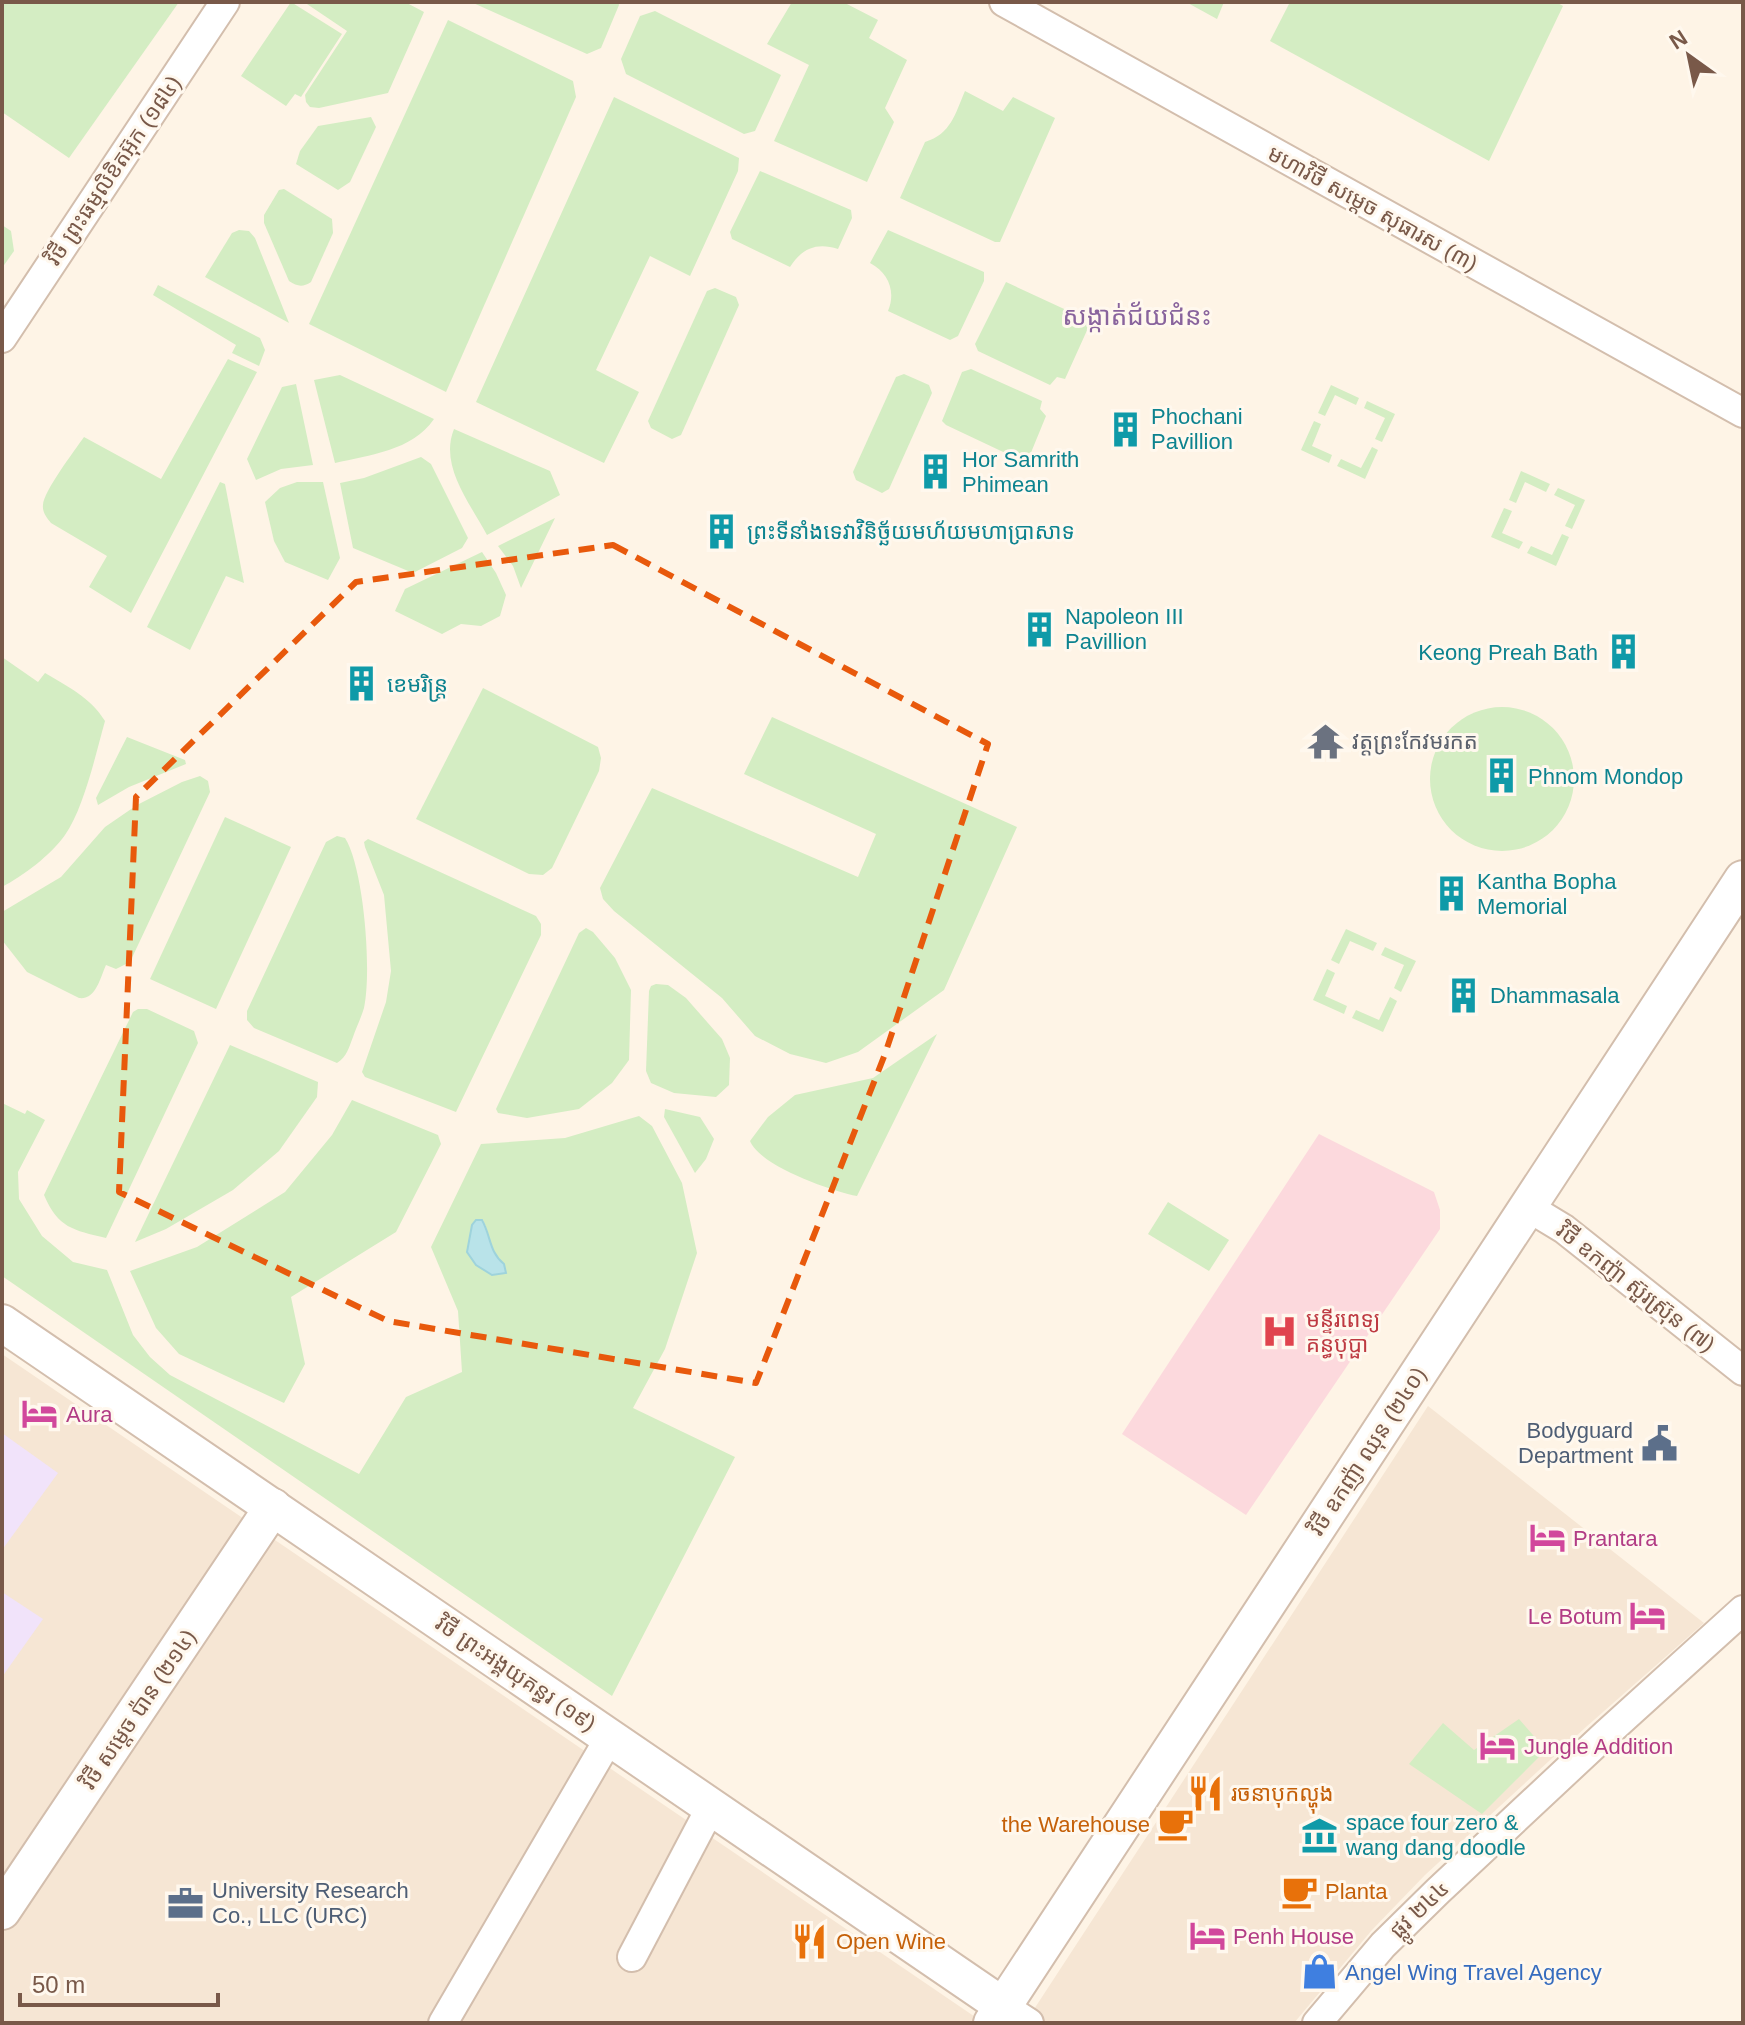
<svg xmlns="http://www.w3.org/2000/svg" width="1745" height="2025" font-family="Helvetica,'Noto Sans Khmer',sans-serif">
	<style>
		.residential { fill: #f6e6d4 }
		.education { fill: #f1e3fa }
		.medical { fill: #fcd9dd }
		.green { fill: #d4edc3; fill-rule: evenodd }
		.water { fill: #b9e3e9; stroke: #9ed3dc; stroke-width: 2 }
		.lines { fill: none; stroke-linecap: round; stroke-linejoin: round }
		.minor-casing { stroke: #d3bead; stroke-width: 32 }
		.tertiary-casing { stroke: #d3bead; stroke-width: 40 }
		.minor { stroke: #fff; stroke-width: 28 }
		.tertiary { stroke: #fff; stroke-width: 36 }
		.marked { fill: none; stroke: #e8590c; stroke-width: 6; stroke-dasharray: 16 10; stroke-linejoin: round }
		.labels { text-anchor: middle; stroke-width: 6; stroke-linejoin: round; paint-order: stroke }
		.street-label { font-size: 22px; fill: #795949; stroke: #fff8ee }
		.culture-label { font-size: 22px; fill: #0d838f; stroke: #fff8ee; text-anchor: start }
		.worship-label { font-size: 22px; fill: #5b616d; stroke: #fff8ee; text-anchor: start }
		.health-label { font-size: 22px; fill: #be3a42; stroke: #fff8ee; text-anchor: start }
		.hotel-label { font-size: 22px; fill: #b23c85; stroke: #fff8ee; text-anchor: start }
		.service-label { font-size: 22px; fill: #4e5e75; stroke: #fff8ee; text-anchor: end }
		.food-label { font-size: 22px; fill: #c56008; stroke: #fff8ee; text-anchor: start }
		.shop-label { font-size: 22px; fill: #366cbe; stroke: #fff8ee; text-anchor: start }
		.quarter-label { font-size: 26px; fill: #89649d; stroke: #fff8ee }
	</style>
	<rect width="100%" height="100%" fill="#fef4e6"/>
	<!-- residential -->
	<g class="residential">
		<path d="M2 1354 984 2023H2Z"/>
		<path d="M1428 1406 1704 1623 1586 1727 1425 1875 1372 1930 1294 2023H1025Z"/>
	</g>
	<!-- education -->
	<g class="education">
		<path d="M2 1433 58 1473 2 1550Z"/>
		<path d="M2 1592 43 1619 2 1677Z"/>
	</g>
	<!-- medical -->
	<path class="medical" d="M1319 1134 1434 1192 1440 1210V1229L1246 1515 1122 1434Z"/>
	<!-- green -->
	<g class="green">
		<path d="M2 2H179L69 158 2 112Z"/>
		<path d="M291 2 342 34 301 97 295 94 286 106 241 76Z"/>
		<path d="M304 2H405L424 12 388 93 319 108 310 107 306 102 305 95 347 31Z"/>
		<path d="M471 2H618L619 5 601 48 587 54Z"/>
		<path d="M792 2H843L878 20 869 38 907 60 885 108 894 122 867 182 774 141 809 65 767 44Z"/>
		<path d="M1186 2H1224L1217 19Z"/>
		<path d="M1290 2H1556L1563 6 1489 161 1270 41Z"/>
		<path d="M655 11 781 75 755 131 744 134 626 74 621 59 640 16Z"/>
		<path d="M448 20 573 81 576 97 446 392 309 324Z"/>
		<path d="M965 91 1003 111 1013 97 1055 118 1000 242H995L900 198 925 142C951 134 955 114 965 91Z"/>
		<path d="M614 97 739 158 738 171 690 276 650 256 596 370 639 392 604 463 476 402Z"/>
		<path d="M371 117 376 127 350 182 338 190 296 164 300 151 318 126Z"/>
		<path d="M760 171 851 210 852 218 838 249C817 242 802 248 790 267L732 239 730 232Z"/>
		<path d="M284 189 332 219 333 233 311 282C302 288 297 286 289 281L264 223V215L279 190Z"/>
		<path d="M2 225 11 231 14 251 2 268Z"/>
		<path d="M239 230 249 231 255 238 289 323 205 277 232 233Z"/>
		<path d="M888 230 984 272V281L958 336 950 340 888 311C896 292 889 273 870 263Z"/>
		<path d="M1006 282 1088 320 1089 326 1065 379 1057 377 1050 385 978 351 975 344Z"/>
		<path d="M158 285 260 338 265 350 259 366 232 353 236 345 153 295Z"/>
		<path d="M715 288 736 297 739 305 681 435 672 439 651 428 648 421 707 291Z"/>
		<path d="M228 359 257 372 131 613 89 587 107 556 51 523C47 518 42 512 43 505 43 492 75 450 84 437L161 479Z"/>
		<path d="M971 369 1042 401 1040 409 1046 416 1030 455 1018 459 946 425 942 421 962 372Z"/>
		<path d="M904 374 929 385 932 393 889 489 882 493 856 480 853 472 896 377Z"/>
		<path d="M340 375 434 419C412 451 369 455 335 463L314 380Z"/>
		<path d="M296 384 313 465 281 469 256 480 247 459 282 387Z"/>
		<path d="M1331 385 1359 398 1356 405 1335 395 1325 416 1318 413Z"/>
		<path d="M1367 401 1395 414 1382 442 1375 439 1385 418 1364 408Z"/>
		<path d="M1314 421 1321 424 1312 446 1332 455 1329 463 1301 450Z"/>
		<path d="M454 429 550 471 560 495 487 535C470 503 439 466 454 429Z"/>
		<path d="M1372 447 1378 450 1365 479 1337 466 1341 459 1361 468Z"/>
		<path d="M421 457 431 464 468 538 462 548 413 573 353 548 340 483 364 478Z"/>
		<path d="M1521 471 1550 484 1546 492 1525 482 1516 503 1509 500Z"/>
		<path d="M220 482 225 484 244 583 226 576 190 650 147 627Z"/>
		<path d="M297 482H323L340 558 328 580 285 562 274 541 265 502 280 488Z"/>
		<path d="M1558 488 1585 500 1572 529 1565 526 1575 505 1554 495Z"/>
		<path d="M1504 508 1512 511 1502 533 1523 542 1519 549 1491 537Z"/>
		<path d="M555 518 521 588 513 566 498 546Z"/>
		<path d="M1562 534 1569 537 1556 566 1527 553 1531 546 1552 555Z"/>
		<path d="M482 552 496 573 506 595 500 616 481 626 461 624 442 634 395 611 405 589Z"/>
		<path d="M2 657 38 682 45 673C68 687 90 697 105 721 96 753 84 808 65 835 51 855 23 876 2 887Z"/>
		<path d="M483 688 598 747 601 758 599 771 552 868 543 875 529 874 416 819Z"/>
		<circle cx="1502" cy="779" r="72"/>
		<path d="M772 717 1017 827 944 990 858 1052 826 1063 790 1054 755 1036 722 998 614 911 603 899 600 888 652 788 858 877 876 834 744 774Z"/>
		<path d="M127 737 185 760 186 764 129 787 98 805 96 798Z"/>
		<path d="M200 776 208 781 210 792 130 962 116 969 106 965C100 978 96 1000 79 998L27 972 2 940V912L61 877 105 827 137 805 182 782Z"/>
		<path d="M225 817 291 847 216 1009 150 979Z"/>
		<path d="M337 836 345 838C364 868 372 972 364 1008 361 1018 356 1028 353 1037 349 1047 347 1057 337 1063L254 1028 247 1020V1011L326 842Z"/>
		<path d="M368 839 536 916 541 924V935L456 1112 365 1077 362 1072 386 1002 391 971 384 895 365 847 364 842Z"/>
		<path d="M586 928 593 932 615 958 631 990 629 1060 612 1083 579 1109 527 1118 498 1113 496 1109 579 933Z"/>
		<path d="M1346 929 1377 943 1373 951 1350 941 1339 964 1331 960Z"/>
		<path d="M1385 947 1416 961 1401 992 1394 988 1404 965 1381 955Z"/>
		<path d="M1327 969 1335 973 1325 996 1347 1006 1344 1014 1313 1000Z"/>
		<path d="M656 984 668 985 686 998 722 1039 730 1058 729 1085 716 1097 674 1093 651 1083 646 1071 649 991 651 986Z"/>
		<path d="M1390 997 1397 1001 1383 1032 1352 1018 1356 1010 1379 1020Z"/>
		<path d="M138 1009H147L194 1031 198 1043 106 1238C73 1230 58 1228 44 1195L133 1012Z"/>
		<path d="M937 1034 857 1196C831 1191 760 1166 750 1141L768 1117 795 1095 873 1078Z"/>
		<path d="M230 1045 318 1082 317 1097 279 1151 233 1190 166 1229 135 1242Z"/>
		<path d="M352 1100 438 1135 441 1144 396 1232 291 1297 305 1364 284 1403 179 1354 156 1328 130 1271 197 1247 285 1192 332 1135Z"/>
		<path d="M2 1103 25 1114 27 1110 45 1120 18 1172 19 1199 42 1236 73 1262 107 1270 133 1335 150 1357 170 1375 359 1474 406 1397 462 1372 458 1311 431 1247 481 1144 565 1138 639 1116 652 1126 682 1183 697 1253 665 1349 633 1408 735 1457 612 1696 2 1276ZM476 1220H483C491 1236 489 1252 504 1264L468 1252Z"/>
		<path d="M665 1109 700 1117 714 1139 706 1159 695 1173 664 1117Z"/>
		<path d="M1168 1202 1229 1240 1209 1271 1148 1234Z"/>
		<path d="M1519 1719 1546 1750 1482 1814 1409 1764 1443 1723 1474 1750Z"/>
	</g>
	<!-- water -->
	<path class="water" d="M476 1220H482C491 1236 489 1252 504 1264L506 1273 492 1275 476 1265 467 1252 472 1225Z"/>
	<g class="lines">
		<defs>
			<g id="minor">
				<path d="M1004 2 1743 413"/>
				<path d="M2 338 225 2"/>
				<path d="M1526 1206 1564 1229 1743 1371"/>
				<path d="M632 1957 711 1807"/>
				<path d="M1003 2006 1029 2023"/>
				<path d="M443 2023 610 1737"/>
				<path d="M1317 2023 1383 1945 1438 1891 1606 1734 1743 1610"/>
			</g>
			<g id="tertiary">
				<path d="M2 1323 1003 2006"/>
				<path d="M2 1911 273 1507"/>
				<path d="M992 2023 1743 879"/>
			</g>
		</defs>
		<!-- minor casing -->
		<use href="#minor" class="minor-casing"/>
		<!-- tertiary casing -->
		<use href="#tertiary" class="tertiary-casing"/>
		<!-- minor -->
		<use href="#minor" class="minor"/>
		<!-- tertiary -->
		<use href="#tertiary" class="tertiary"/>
	</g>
	<!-- marked area -->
	<path class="marked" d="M613 545 988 744 885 1054 756 1383 388 1321 119 1192 136 797 356 582Z"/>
	<!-- icons -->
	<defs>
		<symbol id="building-bare" viewBox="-9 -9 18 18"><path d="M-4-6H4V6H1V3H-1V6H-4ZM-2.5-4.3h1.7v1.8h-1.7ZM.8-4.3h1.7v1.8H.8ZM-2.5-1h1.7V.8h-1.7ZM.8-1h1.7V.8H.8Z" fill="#0f9aa8" stroke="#fff8ee" stroke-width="2.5" paint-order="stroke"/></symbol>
		<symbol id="temple-bare" viewBox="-9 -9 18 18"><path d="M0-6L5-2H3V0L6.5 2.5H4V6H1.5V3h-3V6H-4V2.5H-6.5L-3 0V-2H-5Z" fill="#6b7280" stroke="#fff8ee" stroke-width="2.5" paint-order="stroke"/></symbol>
		<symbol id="hospital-bare" viewBox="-9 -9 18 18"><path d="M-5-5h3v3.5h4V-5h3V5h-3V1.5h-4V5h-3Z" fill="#e0444e" stroke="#fff8ee" stroke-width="2.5" paint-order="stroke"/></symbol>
		<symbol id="hotel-bare" viewBox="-9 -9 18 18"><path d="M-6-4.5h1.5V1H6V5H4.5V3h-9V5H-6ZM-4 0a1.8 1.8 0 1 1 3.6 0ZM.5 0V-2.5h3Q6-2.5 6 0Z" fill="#d1479c" stroke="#fff8ee" stroke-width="2.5" paint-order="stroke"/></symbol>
		<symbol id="civic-bare" viewBox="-9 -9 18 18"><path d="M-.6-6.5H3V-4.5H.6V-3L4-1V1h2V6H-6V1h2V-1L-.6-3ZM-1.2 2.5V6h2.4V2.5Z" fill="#5c6f8a" stroke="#fff8ee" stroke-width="2.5" paint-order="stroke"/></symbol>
		<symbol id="restaurant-bare" viewBox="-9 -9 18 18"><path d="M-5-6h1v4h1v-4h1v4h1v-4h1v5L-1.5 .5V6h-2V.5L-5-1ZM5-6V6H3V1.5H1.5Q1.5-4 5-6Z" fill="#e8710a" stroke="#fff8ee" stroke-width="2.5" paint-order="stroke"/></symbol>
		<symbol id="cafe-bare" viewBox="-9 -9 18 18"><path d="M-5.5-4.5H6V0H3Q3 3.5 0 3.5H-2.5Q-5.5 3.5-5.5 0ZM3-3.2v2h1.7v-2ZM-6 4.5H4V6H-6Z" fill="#e8710a" stroke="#fff8ee" stroke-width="2.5" paint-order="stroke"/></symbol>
		<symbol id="museum-bare" viewBox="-9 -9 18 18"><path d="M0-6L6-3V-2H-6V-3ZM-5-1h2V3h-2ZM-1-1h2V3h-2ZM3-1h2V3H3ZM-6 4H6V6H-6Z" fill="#0f9aa8" stroke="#fff8ee" stroke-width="2.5" paint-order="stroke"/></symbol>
		<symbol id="office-bare" viewBox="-9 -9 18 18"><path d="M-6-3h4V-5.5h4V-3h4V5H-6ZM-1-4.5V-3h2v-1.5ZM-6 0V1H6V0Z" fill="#5c6f8a" stroke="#fff8ee" stroke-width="2.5" paint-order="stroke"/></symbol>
		<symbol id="shop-bare" viewBox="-9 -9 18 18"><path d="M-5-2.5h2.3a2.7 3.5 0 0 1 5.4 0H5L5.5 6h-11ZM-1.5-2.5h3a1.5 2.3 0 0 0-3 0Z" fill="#3f7fe0" stroke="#fff8ee" stroke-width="2.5" paint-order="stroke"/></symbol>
	</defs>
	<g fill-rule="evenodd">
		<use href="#building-bare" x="1100" y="404" width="51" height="51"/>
		<use href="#building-bare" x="910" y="446" width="51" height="51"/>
		<use href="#building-bare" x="696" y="506" width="51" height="51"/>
		<use href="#building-bare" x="1014" y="604" width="51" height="51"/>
		<use href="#building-bare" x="1598" y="626" width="51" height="51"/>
		<use href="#building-bare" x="336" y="658" width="51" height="51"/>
		<use href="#temple-bare" x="1300" y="716" width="51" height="51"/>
		<use href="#building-bare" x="1476" y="750" width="51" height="51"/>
		<use href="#building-bare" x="1426" y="868" width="51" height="51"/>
		<use href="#building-bare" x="1438" y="970" width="51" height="51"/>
		<use href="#hospital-bare" x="1254" y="1306" width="51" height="51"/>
		<use href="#hotel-bare" x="14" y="1388" width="51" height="51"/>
		<use href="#civic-bare" x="1634" y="1418" width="51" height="51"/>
		<use href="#hotel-bare" x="1522" y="1512" width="51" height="51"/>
		<use href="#hotel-bare" x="1622" y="1590" width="51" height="51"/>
		<use href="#hotel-bare" x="1472" y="1720" width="51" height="51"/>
		<use href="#restaurant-bare" x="1180" y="1768" width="51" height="51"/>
		<use href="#cafe-bare" x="1150" y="1798" width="51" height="51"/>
		<use href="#museum-bare" x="1294" y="1810" width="51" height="51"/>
		<use href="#cafe-bare" x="1274" y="1866" width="51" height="51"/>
		<use href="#office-bare" x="160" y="1878" width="51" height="51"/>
		<use href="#hotel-bare" x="1182" y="1910" width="51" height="51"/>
		<use href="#restaurant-bare" x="784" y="1916" width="51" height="51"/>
		<use href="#shop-bare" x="1294" y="1946" width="51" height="51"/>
	</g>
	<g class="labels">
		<!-- street labels -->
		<g class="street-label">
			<text transform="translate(113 170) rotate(-56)" y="8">វិថី ព្រះធម្មលិខិតអ៊ុក (១៨៤)</text>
			<text transform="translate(1373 208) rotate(29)" y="8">មហាវិថី សម្តេច សុធារស (៣)</text>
			<text transform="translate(1636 1287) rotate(38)" y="8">វិថី ឧកញ៉ា ស៊ួរស៊្រុន (៧)</text>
			<text transform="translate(1367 1451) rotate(-57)" y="8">វិថី ឧកញ៉ា ឈុន (២៤០)</text>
			<text transform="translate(516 1673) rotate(34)" y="8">វិថី ព្រះអង្គយុគន្ធរ (១៩)</text>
			<text transform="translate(138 1709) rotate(-56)" y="8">វិថី សម្តេច ប៉ាន (២១៤)</text>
			<text transform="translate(1419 1909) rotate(-44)" y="8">ផ្លូវ ២៤៤</text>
		</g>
		<!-- culture labels -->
		<g class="culture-label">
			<text x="1151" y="424">Phochani<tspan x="1151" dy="25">Pavillion</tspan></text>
			<text x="962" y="467">Hor Samrith<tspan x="962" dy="25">Phimean</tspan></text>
			<text x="747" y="539">ព្រះទីនាំងទេវាវិនិច្ឆ័យមហ័យមហាប្រាសាទ</text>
			<text x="1065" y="624">Napoleon III<tspan x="1065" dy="25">Pavillion</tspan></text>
			<text x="1598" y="660" text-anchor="end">Keong Preah Bath</text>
			<text x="387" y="692">ខេមរិន្រ្ត</text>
			<text x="1528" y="784">Phnom Mondop</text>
			<text x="1477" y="889">Kantha Bopha<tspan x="1477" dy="25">Memorial</tspan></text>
			<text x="1490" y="1003">Dhammasala</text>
			<text x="1346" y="1830">space four zero &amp;<tspan x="1346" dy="25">wang dang doodle</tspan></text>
		</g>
		<!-- worship labels -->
		<g class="worship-label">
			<text x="1352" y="749">វត្តព្រះកែវមរកត</text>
		</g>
		<!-- health labels -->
		<g class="health-label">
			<text x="1306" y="1327">មន្ទីរពេទ្យ<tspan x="1306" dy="25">គន្ធបុប្ផា</tspan></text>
		</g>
		<!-- hotel labels -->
		<g class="hotel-label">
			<text x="66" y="1422">Aura</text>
			<text x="1573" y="1546">Prantara</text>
			<text x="1622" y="1624" text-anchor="end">Le Botum</text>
			<text x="1524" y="1754">Jungle Addition</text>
			<text x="1233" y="1944">Penh House</text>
		</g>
		<!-- service labels -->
		<g class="service-label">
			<text x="1633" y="1438">Bodyguard<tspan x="1633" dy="25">Department</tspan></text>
			<text x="212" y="1898" text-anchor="start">University Research<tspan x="212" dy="25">Co., LLC (URC)</tspan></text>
		</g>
		<!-- food labels -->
		<g class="food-label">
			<text x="1231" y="1801">រចនាបុកល្ហុង</text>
			<text x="1150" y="1832" text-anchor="end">the Warehouse</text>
			<text x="1325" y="1899">Planta</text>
			<text x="836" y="1949">Open Wine</text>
		</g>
		<!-- shop labels -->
		<g class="shop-label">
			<text x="1345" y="1980">Angel Wing Travel Agency</text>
		</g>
		<!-- quarter labels -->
		<g class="quarter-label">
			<text x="1137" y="325">សង្កាត់ជ័យជំនះ</text>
		</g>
	</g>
	<!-- border -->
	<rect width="1745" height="2025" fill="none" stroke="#795949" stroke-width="8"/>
	<!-- north arrow -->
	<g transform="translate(1689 56) rotate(327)" stroke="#fff8ee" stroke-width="6" paint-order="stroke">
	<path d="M0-6L14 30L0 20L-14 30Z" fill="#795949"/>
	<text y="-12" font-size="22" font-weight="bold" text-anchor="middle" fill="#795949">N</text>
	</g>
	<!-- scale -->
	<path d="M20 1993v12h198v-12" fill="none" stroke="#795949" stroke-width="4"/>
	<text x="32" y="1993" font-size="24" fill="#795949" stroke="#fff8ee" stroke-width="6" paint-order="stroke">50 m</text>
</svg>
